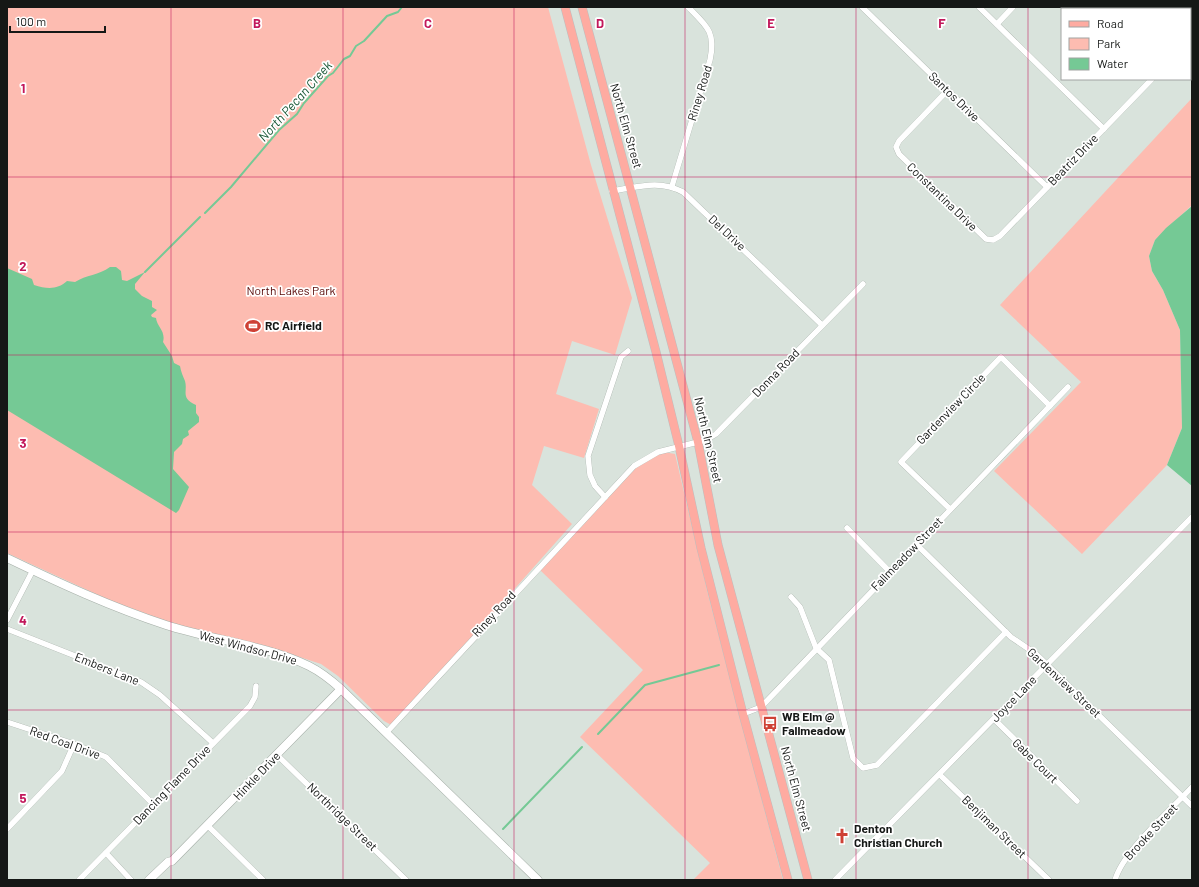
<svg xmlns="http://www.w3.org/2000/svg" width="1199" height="887" font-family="Barlow,sans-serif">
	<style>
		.green { fill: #fdbcb1 }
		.water { fill: #75c995 }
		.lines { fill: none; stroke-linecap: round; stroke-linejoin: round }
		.stream { stroke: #75c995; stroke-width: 2 }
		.street-casing { stroke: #a6afa8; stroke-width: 6 }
		.secondary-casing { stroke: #a6afa8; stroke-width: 9 }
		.primary-casing { stroke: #bdbebe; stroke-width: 9 }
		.street { stroke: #fff; stroke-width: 5.5 }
		.secondary { stroke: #fff; stroke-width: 8 }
		.primary { stroke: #feaba1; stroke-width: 8 }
		.grid { fill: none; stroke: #c2185b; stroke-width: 1; stroke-opacity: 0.55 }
		.labels { text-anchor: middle; stroke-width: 3.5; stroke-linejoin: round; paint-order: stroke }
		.street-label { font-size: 12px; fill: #151816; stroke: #fff }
		.park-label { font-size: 12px; fill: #570604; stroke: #fff }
		.poi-label { font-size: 12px; font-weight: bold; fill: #151816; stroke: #fff; text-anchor: start }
		.water-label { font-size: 13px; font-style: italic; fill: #165533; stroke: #fff }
		.grid-label { font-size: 13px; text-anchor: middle; font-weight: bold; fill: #c2185b; stroke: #fff; stroke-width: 3.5; stroke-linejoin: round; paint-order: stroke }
	</style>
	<rect width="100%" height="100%" fill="#d9e3dc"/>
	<!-- green -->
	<g class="green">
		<path d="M7 7H548L591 165 632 298 615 355 572 341 556 394 599 409 584 458 544 446 532 485 572 524 393 726 384 721 338 676 321 664 263 645 215 636 166 621 109 600 7 553Z"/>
		<path d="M1192 98V205L1155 240 1149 256 1152 271 1163 290 1180 330 1182 428 1167 465 1082 554 994 471 1081 382 1000 305Z"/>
		<path d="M663 452 675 454 708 594 783 880H693L710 863 580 737 643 670 540 570 631 472 643 462Z"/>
	</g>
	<!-- water -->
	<g class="water">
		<path d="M1192 206V486L1167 465 1182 428 1180 330 1163 290 1152 271 1149 256 1155 240 1166 228Z"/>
		<path d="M110 267H116L121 271 122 280 127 281 145 272 135 284V289L142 296 152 301V307L157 310 151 315 152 317 156 318C157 327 166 331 163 342L172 356 174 363 180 366C181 372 183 376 185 381 188 391 180 398 196 405V413L199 417V422L188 431 189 435 183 439 182 444 174 452 173 469 189 487 179 510 176 513 7 410V268L32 279 34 285C47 289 57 290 67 281L75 282C86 275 99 275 110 267Z"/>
	</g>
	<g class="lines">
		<!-- stream -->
		<g class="stream">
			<path d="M205 213 231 187 279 130 297 114 304 103 328 76 333 73 344 59 350 56 356 46 364 41 387 16 398 12 402 7"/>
			<path d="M145 272 200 217"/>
			<path d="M598 734 645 685 719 665"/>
			<path d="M503 829 582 747"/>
		</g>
		<defs>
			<g id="street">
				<path d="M862 7 1047 187"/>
				<path d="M979 7 1104 129"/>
				<path d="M1098 7 1100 9"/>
				<path d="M1170 7V9"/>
				<path d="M997 24 1013 7"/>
				<path d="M947 91 899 141 896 147 899 154 986 239 993 240 1000 236 1152 79"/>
				<path d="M672 186 710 60C716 32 707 26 688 7"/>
				<path d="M612 191C638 187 659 179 683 192L822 325"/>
				<path d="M605 497 595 486 590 475 588 456 621 357 628 351"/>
				<path d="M950 509 901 462 1001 357 1050 406"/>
				<path d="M847 528 890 572"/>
				<path d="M916 544 1011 637 1036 654 1192 806"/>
				<path d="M791 597 800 607 816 648 829 660 853 758 863 768 877 765 1006 632"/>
				<path d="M7 620 33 570"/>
				<path d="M7 629 141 682 160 695 213 743"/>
				<path d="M743 714 761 707 1068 387"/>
				<path d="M994 719 1077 801"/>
				<path d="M7 722 74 744 106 757 153 804"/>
				<path d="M386 733 634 466 658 452 706 440 716 434 863 284"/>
				<path d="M277 755 406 880"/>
				<path d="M940 775 1049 880"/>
				<path d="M208 826 263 880"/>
				<path d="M7 829 62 771 74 744"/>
				<path d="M106 853 131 880"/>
				<path d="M79 880 250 706 255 697 256 686"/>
				<path d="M835 880 1192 517"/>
				<path d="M1115 880C1123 851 1171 810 1192 787"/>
			</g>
			<g id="secondary">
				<path d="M7 558C59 583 111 607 166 625 212 640 266 645 309 666 321 672 331 680 341 689L538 880"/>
				<path d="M149 880 168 862 172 861 341 689"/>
			</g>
			<g id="primary">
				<path d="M565 7 656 352 679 446 701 548 743 714 788 880"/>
				<path d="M582 7 698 442 718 545 808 880"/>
			</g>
		</defs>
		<!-- street casing -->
		<use href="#street" class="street-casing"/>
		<!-- secondary casing -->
		<use href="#secondary" class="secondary-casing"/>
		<!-- primary casing -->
		<use href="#primary" class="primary-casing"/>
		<!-- street -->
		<use href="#street" class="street"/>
		<!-- secondary -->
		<use href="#secondary" class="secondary"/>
		<!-- primary -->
		<use href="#primary" class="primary"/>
	</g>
	<!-- grid -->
	<path class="grid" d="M171 7V880M343 7V880M514 7V880M685 7V880M856 7V880M1028 7V880M7 177H1192M7 355H1192M7 532H1192M7 710H1192"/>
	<!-- icons -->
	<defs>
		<symbol id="stadium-bare" viewBox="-9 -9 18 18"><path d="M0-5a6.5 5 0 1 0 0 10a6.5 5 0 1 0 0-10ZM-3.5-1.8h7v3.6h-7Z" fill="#ce4135" stroke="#fff" stroke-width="2.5" paint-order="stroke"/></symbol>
		<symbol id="bus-bare" viewBox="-9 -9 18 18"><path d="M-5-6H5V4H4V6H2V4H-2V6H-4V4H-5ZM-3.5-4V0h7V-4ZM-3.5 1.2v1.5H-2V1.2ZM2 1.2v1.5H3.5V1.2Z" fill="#ce4135" stroke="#fff" stroke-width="2.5" paint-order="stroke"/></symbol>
		<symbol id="church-bare" viewBox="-9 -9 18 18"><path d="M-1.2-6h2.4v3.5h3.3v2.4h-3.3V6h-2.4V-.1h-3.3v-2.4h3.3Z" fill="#ce4135" stroke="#fff" stroke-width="2.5" paint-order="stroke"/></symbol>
	</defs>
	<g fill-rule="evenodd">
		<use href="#stadium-bare" x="242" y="315" width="22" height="22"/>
		<use href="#bus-bare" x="759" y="713" width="22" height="22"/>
		<use href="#church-bare" x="831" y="825" width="22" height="22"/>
	</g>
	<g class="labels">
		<!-- street labels -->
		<g class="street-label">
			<text transform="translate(700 93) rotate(-73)" y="4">Riney Road</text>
			<text transform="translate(954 97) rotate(44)" y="4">Santos Drive</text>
			<text transform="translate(626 126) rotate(74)" y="4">North Elm Street</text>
			<text transform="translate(1073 160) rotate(-46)" y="4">Beatriz Drive</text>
			<text transform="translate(942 197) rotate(44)" y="4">Constantina Drive</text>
			<text transform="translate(727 233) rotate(43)" y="4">Del Drive</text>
			<text transform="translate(776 373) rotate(-46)" y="4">Donna Road</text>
			<text transform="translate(951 409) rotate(-46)" y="4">Gardenview Circle</text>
			<text transform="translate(708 440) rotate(77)" y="4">North Elm Street</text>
			<text transform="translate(907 554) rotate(-46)" y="4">Fallmeadow Street</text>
			<text transform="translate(494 614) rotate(-47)" y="4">Riney Road</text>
			<text transform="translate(248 648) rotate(15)" y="4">West Windsor Drive</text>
			<text transform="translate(107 669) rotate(22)" y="4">Embers Lane</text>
			<text transform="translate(1064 683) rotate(43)" y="4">Gardenview Street</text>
			<text transform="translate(1014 699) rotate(-46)" y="4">Joyce Lane</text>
			<text transform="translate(65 743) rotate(20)" y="4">Red Coal Drive</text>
			<text transform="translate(1035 761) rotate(44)" y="4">Gabe Court</text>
			<text transform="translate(257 776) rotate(-46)" y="4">Hinkle Drive</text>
			<text transform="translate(172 785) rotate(-46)" y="4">Dancing Flame Drive</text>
			<text transform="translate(796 789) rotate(75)" y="4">North Elm Street</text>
			<text transform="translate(342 817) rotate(44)" y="4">Northridge Street</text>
			<text transform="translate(994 827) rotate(44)" y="4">Benjiman Street</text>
			<text transform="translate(1151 832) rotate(-47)" y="4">Brooke Street</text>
		</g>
		<!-- park labels -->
		<g class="park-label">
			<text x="291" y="295">North Lakes Park</text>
		</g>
		<!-- poi labels -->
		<g class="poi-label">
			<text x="265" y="330">RC Airfield</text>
			<text x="782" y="721">WB Elm @<tspan x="782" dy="14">Fallmeadow</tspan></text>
			<text x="854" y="833">Denton<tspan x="854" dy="14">Christian Church</tspan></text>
		</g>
		<!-- water labels -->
		<g class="water-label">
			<text transform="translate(295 101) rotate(-48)" y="5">North Pecan Creek</text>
		</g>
	</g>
	<g class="grid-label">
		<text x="257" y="28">B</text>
		<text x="428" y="28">C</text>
		<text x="600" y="28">D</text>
		<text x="771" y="28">E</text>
		<text x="942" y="28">F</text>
		<text x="23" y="93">1</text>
		<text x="23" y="271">2</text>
		<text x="23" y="448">3</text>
		<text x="23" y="625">4</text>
		<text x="23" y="803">5</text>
	</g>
	<!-- border -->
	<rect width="1199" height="887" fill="none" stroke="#151816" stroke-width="16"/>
	<!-- legend -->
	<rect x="1061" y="8" width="130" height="72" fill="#ffffff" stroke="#a1a3a2"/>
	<rect x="1069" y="21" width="20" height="6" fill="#feaba1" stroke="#a1a3a2"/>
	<text x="1097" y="28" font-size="12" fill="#151816">Road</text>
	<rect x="1069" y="38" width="20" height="12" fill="#fdbcb1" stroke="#a1a3a2"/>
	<text x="1097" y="48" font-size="12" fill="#151816">Park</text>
	<rect x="1069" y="58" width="20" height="12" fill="#75c995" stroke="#a1a3a2"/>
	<text x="1097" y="68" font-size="12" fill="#151816">Water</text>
	<!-- scale -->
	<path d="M10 26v6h95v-6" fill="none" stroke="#151816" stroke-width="2"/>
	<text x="16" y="26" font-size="12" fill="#151816" stroke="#ffffff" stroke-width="3" paint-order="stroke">100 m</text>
</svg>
